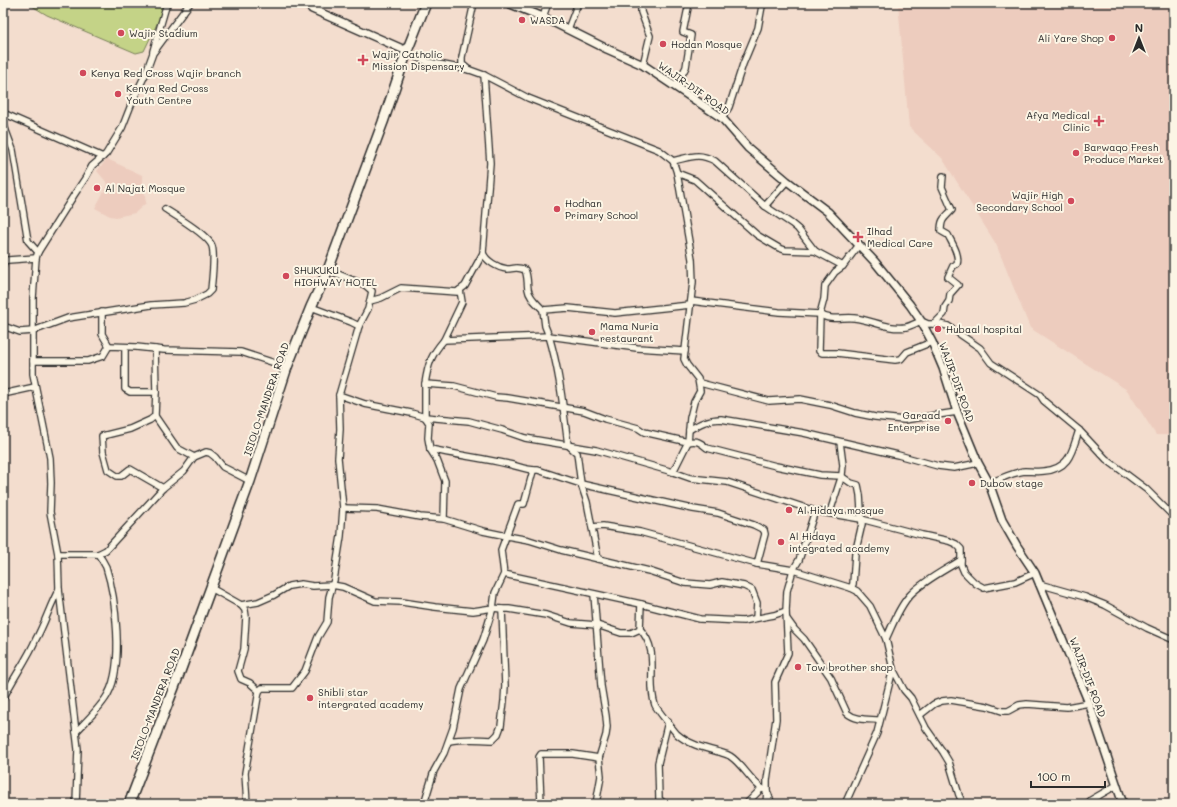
<svg xmlns="http://www.w3.org/2000/svg" width="1177" height="807" font-family="Mali,sans-serif">
	<style>
		.built { fill: #edccbe }
		.green { fill: #c4d387; stroke: #787f59 }
		.lines { fill: none; stroke-linecap: round; stroke-linejoin: round }
		.minor-casing { stroke: #2b2b2b; stroke-width: 8 }
		.tertiary-casing { stroke: #2b2b2b; stroke-width: 10 }
		.secondary-casing { stroke: #2b2b2b; stroke-width: 10 }
		.trunk-casing { stroke: #2b2b2b; stroke-width: 12 }
		.minor { stroke: #fcf5e5; stroke-width: 5.5 }
		.tertiary { stroke: #fcf5e5; stroke-width: 7 }
		.secondary { stroke: #fcf5e5; stroke-width: 7 }
		.trunk { stroke: #fcf5e5; stroke-width: 9 }
		.poi-dot { fill: #d1495b; stroke: #fcf5e5; stroke-width: 1.5 }
		.labels { text-anchor: middle; stroke-width: 4; stroke-linejoin: round; paint-order: stroke }
		.poi-label { font-size: 10px; fill: #2b2b2b; stroke: #fcf5e5; text-anchor: start }
		.street-label { font-size: 10px; fill: #2b2b2b; stroke: #fcf5e5 }
	</style>
	<rect width="100%" height="100%" fill="#f3ddce"/>
	<filter id="ink" filterUnits="userSpaceOnUse"><feTurbulence type="fractalNoise" baseFrequency=".025" numOctaves="2"/><feDisplacementMap in="SourceGraphic" scale="8" xChannelSelector="R" yChannelSelector="G"/><feConvolveMatrix kernelMatrix="1 2 1 2 8 2 1 2 1" color-interpolation-filters="sRGB"/></filter>
	<g filter="url(#ink)">
		<!-- built -->
		<g class="built">
			<path d="M898 3H1174V435H1156L1127 390 1030 328 996 244 942 158 909 127Z"/>
			<path d="M107 159 142 175 146 203 135 213 116 217 110 216 95 208 108 184 97 171Z"/>
		</g>
		<!-- green -->
		<path class="green" d="M27 3H167L144 51 136 53 47 15Z"/>
		<g class="lines">
			<defs>
				<g id="minor">
					<path d="M300 3 312 9"/>
					<path d="M641 3V12L650 36 643 65"/>
					<path d="M543 17 548 3"/>
					<path d="M568 29 578 3"/>
					<path d="M153 51 167 3"/>
					<path d="M407 51 416 57 428 62 470 70 484 75 528 98 659 150 673 161 677 173 692 259 693 282 684 359 687 365 698 379 700 391 694 402 690 418 688 442 673 472"/>
					<path d="M469 70 462 64V57L474 3"/>
					<path d="M484 75 490 163 483 253C486 261 498 268 507 269 515 269 516 266 525 270 528 277 527 283 528 289 529 298 538 304 543 310L545 326 549 336 637 348 685 351"/>
					<path d="M676 86 686 67 691 35 683 32 689 3"/>
					<path d="M3 113 103 157"/>
					<path d="M722 118 729 107 743 64 758 28 762 6 766 3"/>
					<path d="M3 123 13 150 28 241 38 252"/>
					<path d="M673 161C691 157 698 152 715 161L765 206 792 224 798 229 815 251"/>
					<path d="M677 173 695 180 757 235 779 248 785 250 815 251 843 266"/>
					<path d="M765 206 787 181"/>
					<path d="M859 245 843 266 835 272 825 286 824 299 820 314 819 351 822 353H837L895 360 901 359 907 352 932 342"/>
					<path d="M3 265 4 261 8 260 36 258"/>
					<path d="M370 301 381 298 401 288 457 292 465 286 483 253"/>
					<path d="M691 301 779 312 820 314C829 321 842 317 854 318 872 320 888 330 906 327 911 326 916 323 921 321L928 324H939L948 326 980 348 991 363 1040 395 1044 401 1079 430 1106 459 1146 489 1174 517"/>
					<path d="M311 307 351 322 359 326 368 309 372 291 365 285 328 270"/>
					<path d="M543 310 568 308 615 313 690 305"/>
					<path d="M102 312V334L109 346"/>
					<path d="M934 324 944 314 945 307 949 301 950 294 958 285 948 277 953 266 957 264C960 255 952 243 948 235L941 231C941 218 945 218 952 210L942 187 943 176"/>
					<path d="M3 326 20 332 33 331 68 318 151 305 184 303 195 300 207 294 211 290C212 280 215 255 212 246 208 235 176 216 165 209"/>
					<path d="M444 340 462 302 460 290"/>
					<path d="M125 347V389L130 392H156"/>
					<path d="M155 349 156 392 155 416 177 448 194 457"/>
					<path d="M33 361H88L103 356 109 346 136 347 164 350 241 352 287 367"/>
					<path d="M700 383 769 401 800 399 830 405 855 413 875 417 904 420 957 412"/>
					<path d="M425 384C428 364 431 355 444 340L549 336C560 373 563 407 568 445L577 453 581 484 587 502 598 559"/>
					<path d="M3 394 35 387"/>
					<path d="M339 395 365 404 411 413 425 417 469 421 502 430 525 438 596 450 673 472 690 478 727 482 815 511 861 519 922 535 949 541 956 544 961 549V565L964 572 975 583 984 588 1015 582 1035 573"/>
					<path d="M155 416 150 420 130 429 102 436 103 452 108 470 117 476H121L130 469 163 488"/>
					<path d="M689 430C699 424 708 419 721 419L804 433 898 455 938 466 954 468 978 463"/>
					<path d="M430 449C456 455 482 458 508 464 518 466 528 471 538 470L581 484 693 509 718 513 754 525 764 530 765 534 757 564"/>
					<path d="M989 483C1001 479 1013 472 1025 471 1031 471 1038 472 1044 471 1070 469 1072 451 1079 430"/>
					<path d="M343 508 377 509 420 517 444 519"/>
					<path d="M830 512 842 475 843 465 840 442"/>
					<path d="M592 527 603 526 640 532 757 564 793 570 851 588"/>
					<path d="M58 554H98L106 550 163 488 184 471 194 457 206 452 210 453 215 457 223 467 250 481"/>
					<path d="M504 574 641 604 700 619 743 621 774 615 786 611"/>
					<path d="M1039 584 1085 597 1105 605 1147 628 1174 640"/>
					<path d="M211 588 241 605 245 610 246 617 244 649 238 671 241 679 250 683 259 691"/>
					<path d="M594 594 601 686 606 716 607 727 606 735 599 758 601 776 596 804"/>
					<path d="M241 605 258 602 274 595 289 586 301 584 313 586 332 585 343 587 375 601 402 602 435 607 473 611 493 608 483 640 461 689 453 728 444 753 434 771 424 804"/>
					<path d="M502 609H509L546 615 571 623 597 625 621 633H631L640 629 641 604"/>
					<path d="M756 618 757 603 752 590 744 586 722 582 710 585 685 583 649 571 561 550 529 540 507 536 483 531 444 519 445 481 437 460 430 449 428 438 429 423 425 417V384L454 386 496 397 508 398 584 411 605 419 638 428 644 432 688 442C697 440 700 442 707 448L776 466 820 475 841 476 851 483 858 485 860 495 862 524 855 554 853 584 851 588 857 591 870 606 886 639 893 669 904 690 911 698 926 728 943 752 949 762 959 795 963 804"/>
					<path d="M787 619 795 630 804 639 831 678 847 713C856 721 869 719 880 720"/>
					<path d="M640 629C661 652 646 679 655 705 656 708 675 732 677 734 688 744 704 748 719 752 722 753 727 754 730 756 743 764 754 787 767 791"/>
					<path d="M886 639C893 624 899 607 910 595 923 581 945 570 961 560"/>
					<path d="M3 699C13 678 27 660 36 639 45 623 50 605 59 589"/>
					<path d="M920 715 934 704 942 701 951 700 987 706 1002 711H1008L1019 705 1027 704 1067 707 1089 703"/>
					<path d="M76 732C86 721 102 706 108 694 124 665 116 598 106 567 104 563 101 558 98 554"/>
					<path d="M449 741C463 738 478 739 492 740L498 734 501 726 504 701 505 686 502 609 493 608 495 593 504 574 501 550 518 504H524L533 471"/>
					<path d="M768 793 771 802 775 804"/>
					<path d="M76 804 78 749 64 632 59 589 58 554 50 512 51 483 50 458 33 374V298L36 258 38 252 74 195 86 177 92 166 106 154 122 128 133 100 145 75 153 53 190 3"/>
					<path d="M247 804 245 773 259 691 262 688H292L305 671 318 637 327 622 329 597 334 580 341 536 343 508 338 458 340 429 339 395 359 326"/>
					<path d="M541 804 539 757 541 754H573L599 758"/>
					<path d="M665 804 659 799 658 763 668 722"/>
					<path d="M746 804 761 789"/>
					<path d="M766 804 767 791V780L776 719 775 682 788 653 786 611 787 591 793 570 799 560 815 511"/>
					<path d="M845 804 877 733 893 669"/>
					<path d="M1087 804 1091 800 1117 785"/>
				</g>
				<path id="tertiary" d="M309 3 312 9 407 51"/>
				<path id="secondary" d="M508 3 543 17 607 49 643 65 722 118 748 148 787 181 828 212 875 262 910 305 921 321 932 342 943 368 957 412 978 463 989 483 1002 520 1017 546 1035 573 1089 703 1123 804"/>
				<path id="trunk" d="M129 804 178 677 250 481 287 367 311 307 328 270 383 122 407 51 426 3"/>
			</defs>
			<!-- minor casing -->
			<use href="#minor" class="minor-casing"/>
			<!-- tertiary casing -->
			<use href="#tertiary" class="tertiary-casing"/>
			<!-- secondary casing -->
			<use href="#secondary" class="secondary-casing"/>
			<!-- trunk casing -->
			<use href="#trunk" class="trunk-casing"/>
			<!-- minor -->
			<use href="#minor" class="minor"/>
			<!-- tertiary -->
			<use href="#tertiary" class="tertiary"/>
			<!-- secondary -->
			<use href="#secondary" class="secondary"/>
			<!-- trunk -->
			<use href="#trunk" class="trunk"/>
		</g>
	</g>
	<!-- markers -->
	<g class="poi-dot">
		<circle cx="522" cy="20" r="4"/>
		<circle cx="121" cy="33" r="4"/>
		<circle cx="1112" cy="38" r="4"/>
		<circle cx="663" cy="44" r="4"/>
		<path d="M361 54h4v4h4v4h-4v4h-4v-4h-4v-4h4z"/>
		<circle cx="83" cy="73" r="4"/>
		<circle cx="118" cy="94" r="4"/>
		<path d="M1097 115h4v4h4v4h-4v4h-4v-4h-4v-4h4z"/>
		<circle cx="1076" cy="153" r="4"/>
		<circle cx="97" cy="188" r="4"/>
		<circle cx="1071" cy="201" r="4"/>
		<circle cx="557" cy="209" r="4"/>
		<path d="M856 231h4v4h4v4h-4v4h-4v-4h-4v-4h4z"/>
		<circle cx="286" cy="276" r="4"/>
		<circle cx="938" cy="329" r="4"/>
		<circle cx="592" cy="332" r="4"/>
		<circle cx="948" cy="421" r="4"/>
		<circle cx="972" cy="483" r="4"/>
		<circle cx="789" cy="510" r="4"/>
		<circle cx="781" cy="542" r="4"/>
		<circle cx="798" cy="667" r="4"/>
		<circle cx="310" cy="698" r="4"/>
	</g>
	<g class="labels">
		<!-- poi labels -->
		<g class="poi-label">
			<text x="530" y="24">WASDA</text>
			<text x="129" y="37">Wajir Stadium</text>
			<text x="1104" y="42" text-anchor="end">Ali Yare Shop</text>
			<text x="671" y="48">Hodan Mosque</text>
			<text x="372" y="58">Wajir Catholic<tspan x="372" dy="12">Mission Dispensary</tspan></text>
			<text x="91" y="77">Kenya Red Cross Wajir branch</text>
			<text x="126" y="92">Kenya Red Cross<tspan x="126" dy="12">Youth Centre</tspan></text>
			<text x="1090" y="119" text-anchor="end">Afya Medical<tspan x="1090" dy="12">Clinic</tspan></text>
			<text x="1084" y="151">Barwaqo Fresh<tspan x="1084" dy="12">Produce Market</tspan></text>
			<text x="105" y="192">Al Najat Mosque</text>
			<text x="1063" y="199" text-anchor="end">Wajir High<tspan x="1063" dy="12">Secondary School</tspan></text>
			<text x="565" y="207">Hodhan<tspan x="565" dy="12">Primary School</tspan></text>
			<text x="867" y="235">Ilhad<tspan x="867" dy="12">Medical Care</tspan></text>
			<text x="294" y="274">SHUKUKU<tspan x="294" dy="12">HIGHWAY HOTEL</tspan></text>
			<text x="600" y="330">Mama Nuria<tspan x="600" dy="12">restaurant</tspan></text>
			<text x="946" y="333">Hubaal hospital</text>
			<text x="940" y="419" text-anchor="end">Garaad<tspan x="940" dy="12">Enterprise</tspan></text>
			<text x="980" y="487">Dubow stage</text>
			<text x="797" y="514">Al Hidaya mosque</text>
			<text x="789" y="540">Al Hidaya<tspan x="789" dy="12">integrated academy</tspan></text>
			<text x="806" y="671">Tow brother shop</text>
			<text x="318" y="696">Shibli star<tspan x="318" dy="12">intergrated academy</tspan></text>
		</g>
		<!-- street labels -->
		<g class="street-label">
			<text transform="translate(694 88) rotate(35)" y="4">WAJIR-DIF ROAD</text>
			<text transform="translate(957 382) rotate(70)" y="4">WAJIR-DIF ROAD</text>
			<text transform="translate(266 399) rotate(-71)" y="4">ISIOLO-MANDERA ROAD</text>
			<text transform="translate(1088 677) rotate(69)" y="4">WAJIR-DIF ROAD</text>
			<text transform="translate(155 704) rotate(-69)" y="4">ISIOLO-MANDERA ROAD</text>
		</g>
	</g>
	<!-- margin -->
	<rect width="1177" height="807" fill="none" stroke="#fcf5e5" stroke-width="16"/>
	<rect x="8" y="8" width="1161" height="791" fill="none" stroke="#2b2b2b" stroke-width="1.5" filter="url(#ink)"/>
	<!-- north arrow -->
	<g transform="translate(1139 38)" stroke="#fcf5e5" stroke-width="3" paint-order="stroke">
	<path d="M0-3L7 15L0 10L-7 15Z" fill="#2b2b2b"/>
	<text y="-6" font-size="11" font-weight="bold" text-anchor="middle" fill="#2b2b2b">N</text>
	</g>
	<!-- scale -->
	<path d="M1031 781v6h74v-6" fill="none" stroke="#2b2b2b" stroke-width="2"/>
	<text x="1037" y="781" font-size="12" fill="#2b2b2b" stroke="#fcf5e5" stroke-width="3" paint-order="stroke">100 m</text>
</svg>
